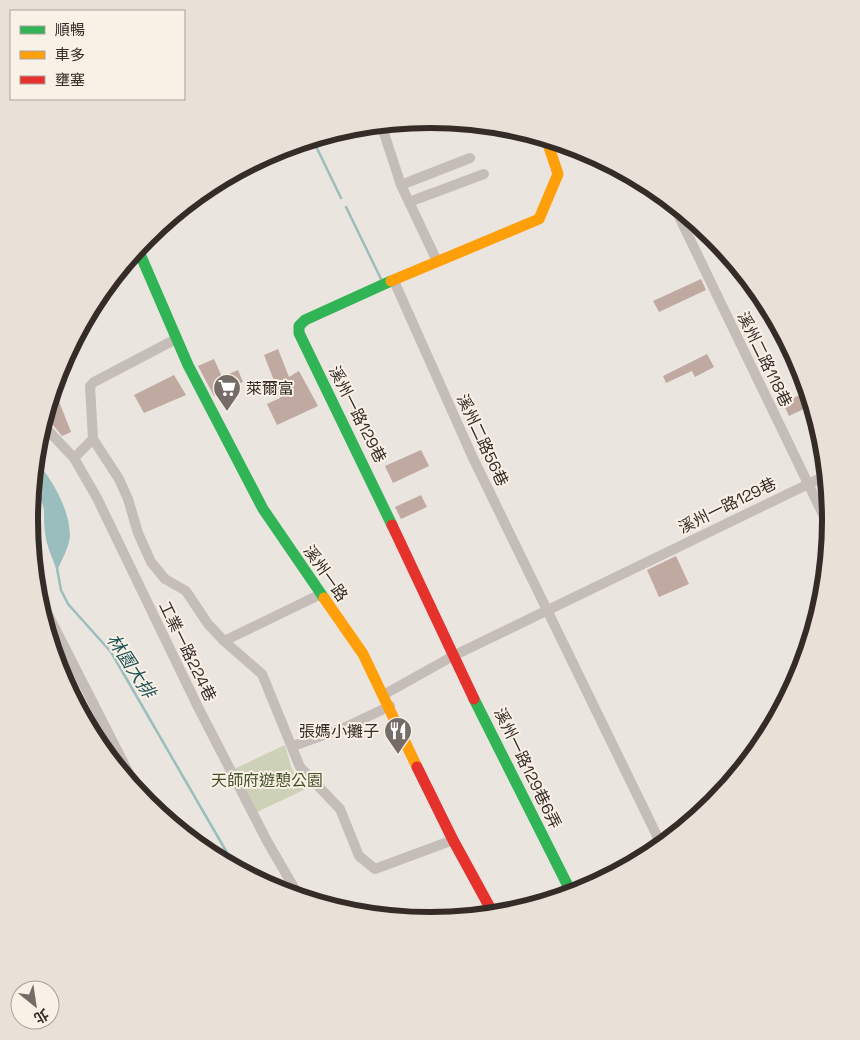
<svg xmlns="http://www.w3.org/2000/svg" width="860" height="1040" font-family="'Space Grotesk','Noto Sans TC',sans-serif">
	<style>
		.green { fill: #cdd1b8 }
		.water { fill: #9abebd }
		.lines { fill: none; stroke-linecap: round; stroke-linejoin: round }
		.stream { stroke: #9abebd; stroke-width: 2.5 }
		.building { fill: #bfa9a0 }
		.street { stroke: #c4bdb8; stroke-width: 10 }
		.fast { stroke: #30b455; stroke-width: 11 }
		.slow { stroke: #ff9f0a; stroke-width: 11 }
		.jam { stroke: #e5322d; stroke-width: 11 }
		.labels { text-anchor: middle; stroke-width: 4; stroke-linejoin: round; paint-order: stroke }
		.street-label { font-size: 16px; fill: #352b27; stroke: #f9f0e6 }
		.poi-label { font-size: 16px; fill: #352b27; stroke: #f9f0e6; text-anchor: start }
		.park-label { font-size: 16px; fill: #45532a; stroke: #f9f0e6 }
		.water-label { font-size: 18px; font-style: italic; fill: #1c5356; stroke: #f9f0e6 }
		.rim { fill: none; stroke: #352b27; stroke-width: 6 }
	</style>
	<rect width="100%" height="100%" fill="#ebe5df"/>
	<!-- green -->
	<path class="green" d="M285 745 292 770 310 787 255 813 232 770Z"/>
	<!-- water -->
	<path class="water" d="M35 459C52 480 69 507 70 535 70 546 61 561 57 571 53 559 46 545 45 532 42 511 49 507 32 487Z"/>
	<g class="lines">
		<!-- stream -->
		<g class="stream">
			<path d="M312 138 341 198"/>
			<path d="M346 207 381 279"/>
			<path d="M57 568 61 590 68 604 111 652 237 870"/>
		</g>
	</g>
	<!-- building -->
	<g class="building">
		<path d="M701 279 706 290 659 312 653 301Z"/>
		<path d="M278 349 289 377 299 371 318 406 277 425 267 404 280 398 273 384 275 383 264 355Z"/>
		<path d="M707 354 714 367 695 377 692 371 666 383 663 376Z"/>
		<path d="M214 359 222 377 238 370 243 382 214 396 198 366Z"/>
		<path d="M174 375 186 395 144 413 134 395Z"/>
		<path d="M53 386 71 432 62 436 45 415Z"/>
		<path d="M808 391 812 405 789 416 783 403Z"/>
		<path d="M421 450 429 466 393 483 385 466Z"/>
		<path d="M421 495 427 507 401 519 395 507Z"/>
		<path d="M676 556 689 584 659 597 647 570Z"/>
	</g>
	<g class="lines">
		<!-- street -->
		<g class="street">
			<path d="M381 124 401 185 437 261"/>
			<path d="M401 185 470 158"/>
			<path d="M409 202 484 174"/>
			<path d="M672 202 830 529"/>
			<path d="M394 281 473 458 662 846"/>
			<path d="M42 424 74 458 97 498 198 707 267 841 300 898"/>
			<path d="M93 439 119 479 128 499 138 533 151 562 165 579 186 591 208 624 224 641 262 674 300 767 340 809 359 856 375 869 453 840"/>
			<path d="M74 458 93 439 90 386 94 382 176 339"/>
			<path d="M36 591 142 799"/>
			<path d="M224 641 321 594"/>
			<path d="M385 694 453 656 827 475"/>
			<path d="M293 746 346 727 390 706"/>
		</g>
		<!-- fast -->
		<g class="fast">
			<path d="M137 247 188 365 263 509 324 598"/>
			<path d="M391 281 305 320 299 326V333L392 525"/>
			<path d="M474 699 572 894"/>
		</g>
		<!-- slow -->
		<g class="slow">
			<path d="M391 281 539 219 558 174 546 138"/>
			<path d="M324 598 363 654 417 767"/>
		</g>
		<!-- jam -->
		<g class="jam">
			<path d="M392 525 474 699"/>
			<path d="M417 767 453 840 494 915"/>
		</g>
	</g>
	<!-- icons -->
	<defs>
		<symbol id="supermarket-pin" viewBox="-11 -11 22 30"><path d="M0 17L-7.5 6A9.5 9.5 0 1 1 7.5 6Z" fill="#756c67" stroke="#f9f0e6"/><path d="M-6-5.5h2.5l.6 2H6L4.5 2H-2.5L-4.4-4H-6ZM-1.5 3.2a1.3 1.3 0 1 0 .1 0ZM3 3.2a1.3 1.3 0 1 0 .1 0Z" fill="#fff"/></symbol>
		<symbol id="restaurant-pin" viewBox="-11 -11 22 30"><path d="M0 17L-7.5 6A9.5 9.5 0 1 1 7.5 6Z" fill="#756c67" stroke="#f9f0e6"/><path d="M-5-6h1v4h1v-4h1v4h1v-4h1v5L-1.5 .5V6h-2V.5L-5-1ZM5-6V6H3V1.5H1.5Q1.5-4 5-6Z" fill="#fff"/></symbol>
	</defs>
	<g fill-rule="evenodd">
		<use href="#supermarket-pin" x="211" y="372" width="32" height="43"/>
		<use href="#restaurant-pin" x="382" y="715" width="32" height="43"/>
	</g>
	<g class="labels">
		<!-- street labels -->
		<g class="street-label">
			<text transform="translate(765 359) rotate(64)" y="6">溪州二路118巷</text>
			<text transform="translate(358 414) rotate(63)" y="6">溪州一路129巷</text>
			<text transform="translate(483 440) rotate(65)" y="6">溪州二路56巷</text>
			<text transform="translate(727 505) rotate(-26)" y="6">溪州一路129巷</text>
			<text transform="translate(326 573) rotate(55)" y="6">溪州一路</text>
			<text transform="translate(188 651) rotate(64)" y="6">工業一路224巷</text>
			<text transform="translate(528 768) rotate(64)" y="6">溪州一路129巷6弄</text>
		</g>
		<!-- poi labels -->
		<g class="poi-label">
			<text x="246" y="394">萊爾富</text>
			<text x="379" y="737" text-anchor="end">張媽小攤子</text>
		</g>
		<!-- park labels -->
		<g class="park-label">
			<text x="267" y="786">天師府遊憩公園</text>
		</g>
		<!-- water labels -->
		<g class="water-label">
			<text transform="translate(131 666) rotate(57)" y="6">林園大排</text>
		</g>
	</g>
	<!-- crop -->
	<path d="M0 0H860V1040H0ZM38 520a392 392 0 1 1 784 0a392 392 0 1 1-784 0Z" fill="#e9e0d7" fill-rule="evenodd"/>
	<path class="rim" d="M38 520a392 392 0 1 1 784 0a392 392 0 1 1-784 0Z"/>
	<!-- legend -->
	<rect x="10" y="10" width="175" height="90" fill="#f9f0e6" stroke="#aba19a"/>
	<rect x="20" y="26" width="25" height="8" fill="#30b455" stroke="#aba19a"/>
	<text x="55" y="35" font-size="15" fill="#352b27">順暢</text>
	<rect x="20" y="51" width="25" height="8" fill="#ff9f0a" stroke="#aba19a"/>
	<text x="55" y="60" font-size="15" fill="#352b27">車多</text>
	<rect x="20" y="76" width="25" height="8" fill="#e5322d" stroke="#aba19a"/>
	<text x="55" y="85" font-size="15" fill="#352b27">壅塞</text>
	<!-- north arrow -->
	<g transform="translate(35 1005) rotate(150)"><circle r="24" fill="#f9f0e6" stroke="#aba19a"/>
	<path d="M0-4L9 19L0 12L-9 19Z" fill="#756c67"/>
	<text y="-8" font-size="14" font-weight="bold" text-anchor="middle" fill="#352b27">北</text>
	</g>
</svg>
